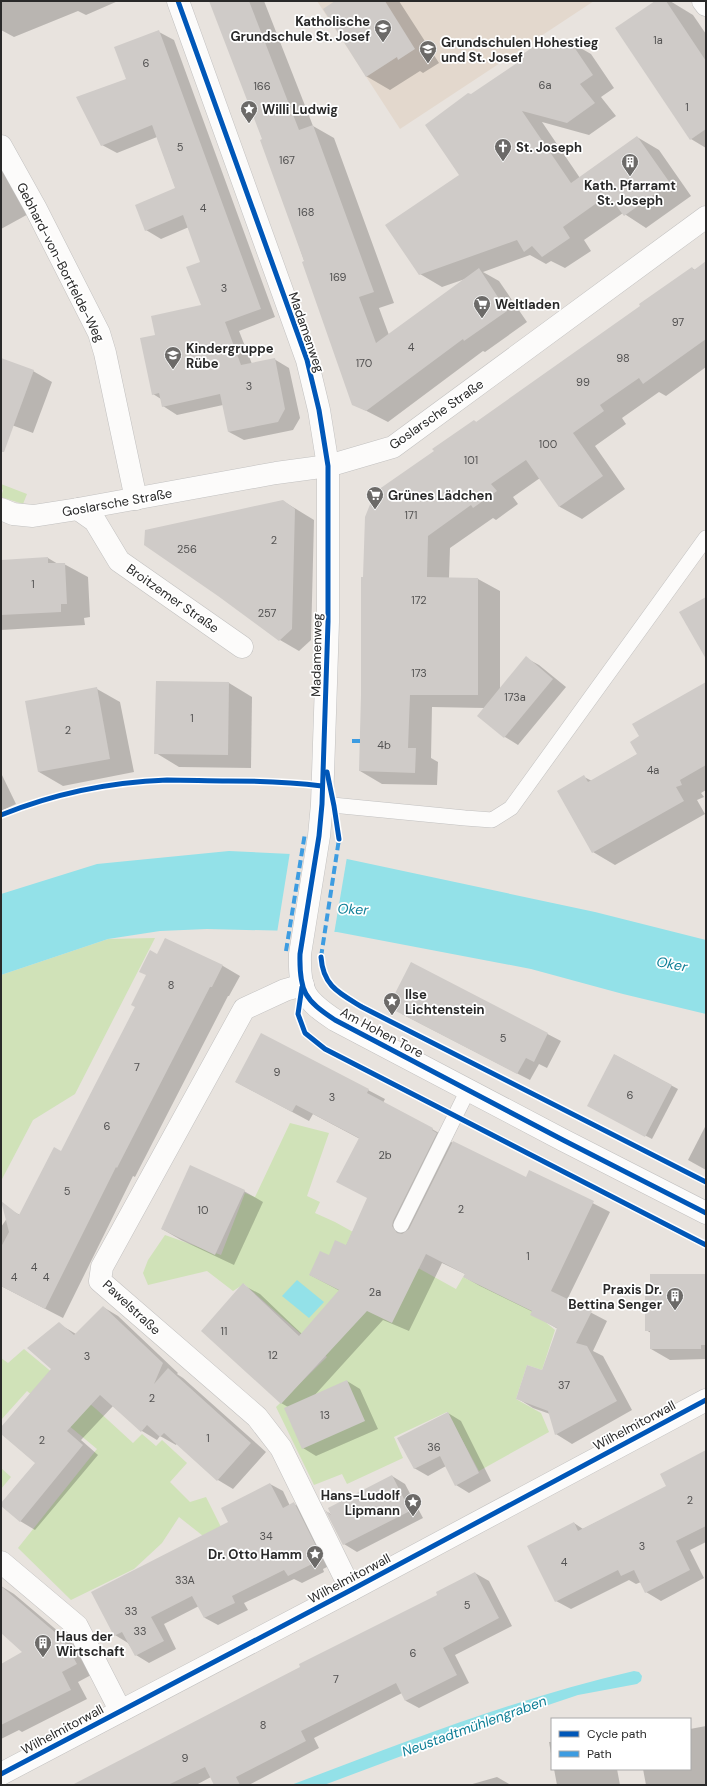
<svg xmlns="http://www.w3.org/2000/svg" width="707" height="1786" font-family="'DM Sans',sans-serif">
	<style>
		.education { fill: #e3d8cd }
		.green { fill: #d0e2b8 }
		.water { fill: #93e1e8 }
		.pier { fill: #e8e3de }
		.shadow { fill: #0003 }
		.building { fill: #cfcbc8 }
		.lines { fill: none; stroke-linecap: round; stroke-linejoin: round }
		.service-casing { stroke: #c2c1c0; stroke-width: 16 }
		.minor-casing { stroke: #c2c1c0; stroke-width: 23 }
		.tertiary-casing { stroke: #c2c1c0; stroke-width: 23 }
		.service { stroke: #fcfbfa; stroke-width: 15 }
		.minor { stroke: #fcfbfa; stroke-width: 22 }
		.tertiary { stroke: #fcfbfa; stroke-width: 22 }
		.quiet { stroke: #3d9ce1; stroke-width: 4; stroke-dasharray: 8 4; stroke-linecap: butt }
		.cycleway-casing { stroke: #fff; stroke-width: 8 }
		.cycleway { stroke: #0057b8; stroke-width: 5 }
		.labels { text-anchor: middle; stroke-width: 3.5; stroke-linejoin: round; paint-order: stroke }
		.number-label { font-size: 11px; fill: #535252 }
		.poi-label { font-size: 13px; font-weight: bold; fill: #292929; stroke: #fff; text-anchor: start }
		.street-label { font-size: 13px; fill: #292929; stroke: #fff }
		.water-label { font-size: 14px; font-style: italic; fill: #0f7f97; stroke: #fff }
	</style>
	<rect width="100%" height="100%" fill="#e8e3de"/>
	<!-- education -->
	<path class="education" d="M317 1H594L400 129Z"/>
	<!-- green -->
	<g class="green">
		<path d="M1 484 27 494 23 504 1 497 3 490 1 489Z"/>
		<path d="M155 938 75 1094 33 1120 1 1181V975L108 939Z"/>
		<path d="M290 1123 329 1133 307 1196 320 1202 315 1213 335 1222 456 1289 463 1277 532 1311 555 1330 542 1370 527 1365 516 1399 541 1413 549 1432 479 1471 447 1412 394 1437 403 1458 347 1484 342 1474 314 1485 276 1407 327 1357 244 1284 233 1291 207 1271 148 1285 143 1273 148 1260 165 1235 221 1255 245 1193 255 1197Z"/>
		<path d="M24 1349 96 1409 133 1443 142 1434 156 1446 162 1440 187 1463 170 1482 190 1502 206 1497 240 1565 179 1517 162 1543 134 1569 71 1600 18 1548 97 1449 27 1391 1 1420V1358L8 1363Z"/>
		<path d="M1 1468 11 1477 1 1489Z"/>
	</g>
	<!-- water -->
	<g class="water">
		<path d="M229 851 333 856 595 912 706 940V1014L623 994 531 969 337 932 207 929 160 931 108 939 1 975V894L97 864Z"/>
		<path d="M297 1280 324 1302 309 1318 282 1296Z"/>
		<path d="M634 1671 639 1672 642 1676 641 1681 637 1684 578 1695 447 1739 324 1785H291C405 1742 516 1698 634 1671Z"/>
	</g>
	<!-- pier -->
	<path class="pier" d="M290 852 333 854 347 857 334 934 277 933Z"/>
	<!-- shadow -->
	<g class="shadow">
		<path d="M1 1H118L86 15 78 11 14 37 1 30Z"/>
		<path d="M211 1H264L313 126 334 138 394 303 379 308 389 335 465 279 442 287 420 274 460 175 471 95 570 42 591 54 614 88 601 97 616 116 589 135 542 122 580 178 637 137 659 150 691 196 646 228 623 213 584 240 591 251 565 268 551 261 546 264 530 255 483 272 499 281 527 322 485 352 483 351 388 422 353 404 263 140Z"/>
		<path d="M337 1H399L439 63 423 73 420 71 390 90 366 76Z"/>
		<path d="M657 1H670L693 15 706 34V148L691 139Z"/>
		<path d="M159 32 174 40 275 317 239 331 252 364 274 359 289 368 300 418 293 430 244 440 229 432 223 405 177 415 163 406 161 399 153 394 202 306V262L189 227 161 239 146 230 176 189 157 137 117 153 102 145 127 80Z"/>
		<path d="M1 156 32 212 1 229Z"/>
		<path d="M706 262V367L666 396 659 392 622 418 626 424 595 446 625 489 582 519 560 507 540 478 513 497 518 504 496 520 493 518 450 548 449 578 478 579 500 591V690L526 658 539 665 566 687 518 745 505 737 478 716 485 708 432 707 431 758 438 762 437 785 382 784 360 771 364 578 435 451 474 421 478 423 642 307 692 268 695 270Z"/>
		<path d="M1 359 33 371 52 382 33 433 1 421Z"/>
		<path d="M283 501 314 520 311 640 299 651 280 640Z"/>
		<path d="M48 558 58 564H64L88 577 90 617 84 618 85 625 1 630V561Z"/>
		<path d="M229 683 252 697 251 768 179 767 156 753Z"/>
		<path d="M706 683V790L701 793 704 797 697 800 705 814 615 865 593 852 559 791 584 777 592 781 638 754Z"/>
		<path d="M97 689 120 702 134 772 63 786 39 772 26 702Z"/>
		<path d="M1 773 16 804 1 811Z"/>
		<path d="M165 939 223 966 240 976 229 996H228L135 1177 133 1176 63 1318 1 1286V1227L12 1211 20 1215 62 1152 137 1007Z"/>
		<path d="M411 963 561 1041 547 1068 539 1064 530 1080 402 1014Z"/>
		<path d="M615 1055 678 1089 652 1139 595 1109Z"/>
		<path d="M236 1082 368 1090 385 1099 383 1103 432 1129 449 1139 448 1140 453 1143 526 1179 530 1171 610 1212 567 1300 607 1321 593 1351 603 1356 632 1410 572 1444 556 1434 550 1414 533 1408 517 1398 542 1372 558 1329 532 1314 533 1312 480 1286 464 1277 465 1274 442 1263 409 1331 383 1320 313 1397 347 1381 360 1389 378 1429 316 1456 303 1448 288 1407 281 1403 243 1285 260 1294 302 1334 340 1291 310 1275 346 1246 368 1199 360 1139 313 1114 309 1121Z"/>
		<path d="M706 1125V1170L688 1160Z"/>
		<path d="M244 1191 263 1202 234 1265 181 1240 162 1229Z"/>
		<path d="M706 1275V1359L670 1360 651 1349V1333L646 1330 651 1293Z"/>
		<path d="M103 1307 118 1316 178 1373 177 1374 183 1378 266 1452 233 1489 218 1480 177 1443 176 1445 160 1436 157 1440 142 1431 113 1406 81 1440 98 1455 35 1530 20 1521 1 1504 36 1463 1 1433V1429L53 1369 59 1324 76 1334Z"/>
		<path d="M448 1413 461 1421 491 1481 469 1493 456 1485 446 1466 428 1476 414 1468Z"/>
		<path d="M706 1451V1542L690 1550 704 1578 661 1601 646 1592 641 1582 636 1584 629 1580 571 1609 556 1601 574 1523 583 1529 668 1486Z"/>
		<path d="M392 1476 405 1484 423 1518 357 1552 344 1544 328 1512 332 1515Z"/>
		<path d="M270 1484 283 1491 290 1506 294 1504 307 1511 333 1564 323 1569 324 1572 302 1583 294 1579 244 1603 248 1610 218 1625 205 1618 199 1606 164 1624 176 1649 149 1663 136 1655 128 1643 115 1635Z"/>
		<path d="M475 1573 489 1581 512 1626 455 1655 469 1683 419 1708 406 1701 402 1693 314 1738 319 1748 249 1785H215L211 1777 196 1785H85L438 1596Z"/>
		<path d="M1 1586 14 1594 79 1649 93 1674 78 1682 87 1699 22 1732 19 1730 1 1739V1665L24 1652 1 1631Z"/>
		<path d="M706 1726V1785H646L643 1769H690V1729Z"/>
		<path d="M549 1742H552V1759Z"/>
		<path d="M554 1769H617L620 1785H557Z"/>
		<path d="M497 1777 511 1785H469Z"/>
	</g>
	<!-- building -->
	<g class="building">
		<path d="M209 1H249L299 130 313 125 374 292 359 297 376 343 479 268 507 311 464 341 463 339 366 411 352 405 302 262 304 261 260 140 262 139Z"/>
		<path d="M335 1H385L415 49 398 60 397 57 366 77 323 9Z"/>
		<path d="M655 1H666L706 61V129L690 140 615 28Z"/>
		<path d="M159 30 261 309 225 322 241 365 275 358 285 409 278 422 228 432 220 394 162 407 159 393 152 395 140 338 155 335 151 316 201 305 186 267 200 262 183 215 145 231 135 205 175 188 152 125 101 146 76 97 126 79 114 47Z"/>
		<path d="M541 41 561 47 570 41 593 75 580 84 595 103 567 123 522 111 571 183 637 136 670 183 624 216 608 195 563 227 570 238 542 257 532 246 524 252 517 240 419 275 385 225 459 175 425 125 468 93 471 94 523 59V54Z"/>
		<path d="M706 261V339L643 384 639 378 600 405 604 411 573 433 603 476 559 507 526 460 491 484 497 491 473 508 471 505 428 536 427 577 478 578V695H410L408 748H416L415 773 359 771 361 695V577H363L365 517 375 492 434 451 432 449 474 420 476 422 640 306 639 304 692 267 694 270Z"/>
		<path d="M1 358 34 370 4 452H1Z"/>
		<path d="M283 500 295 509 292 629 279 641 218 596 144 545 145 530Z"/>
		<path d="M48 557V563H65L67 604H61V612L1 615V560Z"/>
		<path d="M706 597V659L679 612Z"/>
		<path d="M526 656 553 679 504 738 477 716Z"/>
		<path d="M156 681 229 682 228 755 154 754Z"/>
		<path d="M706 682V765L680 780 682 785 676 787 684 801 592 853 557 791 584 775 588 782 637 754 630 742 639 736 632 724Z"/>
		<path d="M97 687 110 759 38 772 25 701Z"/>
		<path d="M165 938 223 965 212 987H210L117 1168 116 1167 45 1309 1 1286V1247L9 1232 1 1201 19 1215 54 1147 61 1151 135 1007 131 1005 146 975 139 972 150 950 157 954Z"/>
		<path d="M411 962 548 1033 534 1062 526 1058 517 1074 388 1007Z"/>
		<path d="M261 1033 369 1089 367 1093 433 1128 432 1130 437 1133 393 1221 392 1226 397 1233 402 1234 409 1229 453 1141 526 1177 529 1170 594 1201 551 1291 592 1311 576 1343 587 1346 617 1401 555 1435 548 1411 516 1399 527 1365 542 1370 557 1328 530 1315 532 1311 463 1277 465 1274 426 1254 392 1323 367 1311 281 1404 201 1331 243 1283 299 1336 339 1290 309 1275 320 1251 329 1255 335 1240 346 1245 367 1198 336 1182 359 1138 296 1105 292 1112 235 1082Z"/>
		<path d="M614 1054 672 1085 645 1137 587 1106Z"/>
		<path d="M190 1165 245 1190 215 1255 161 1229Z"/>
		<path d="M650 1274H706V1345H701V1349H650V1331H645V1291L650 1292Z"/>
		<path d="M103 1306 163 1363 154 1384 168 1368 251 1443 217 1481 164 1433 160 1437 147 1425 141 1432 100 1395 67 1431 83 1445 20 1522 1 1506V1503L35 1463 1 1434V1427L51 1369 27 1348 59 1322 74 1335Z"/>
		<path d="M347 1380 365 1421 302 1449 284 1408Z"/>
		<path d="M448 1412 479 1473 455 1486 440 1456 414 1469 397 1438Z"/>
		<path d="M706 1450V1526L676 1541 690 1570 645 1593 634 1570 621 1576 618 1570 555 1602 527 1546 574 1522 578 1531 666 1486 660 1474Z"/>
		<path d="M392 1475 410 1511 343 1545 325 1510 331 1515 328 1508Z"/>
		<path d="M270 1483 283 1508 294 1502 321 1556 310 1562 312 1564 288 1576 284 1570 232 1596 235 1603 204 1618 192 1596 151 1617 164 1641 135 1656 122 1632 114 1636 91 1592 228 1522 221 1508Z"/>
		<path d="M475 1572 499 1618 443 1648 457 1675 405 1701 396 1683 301 1731 306 1741 236 1777 240 1785H214L205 1767 168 1785H72L300 1667 299 1664 437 1595 436 1592Z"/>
		<path d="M1 1586 63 1639 77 1664 62 1672 71 1690 1 1725V1664L22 1652 1 1633Z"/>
	</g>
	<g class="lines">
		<defs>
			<g id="service">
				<path d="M322 804 465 818 492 820 511 808 706 538"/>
				<path d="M401 1225 468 1090"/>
			</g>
			<g id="minor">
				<path d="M703 1 706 5"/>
				<path d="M1 146 35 207 99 333 105 353 136 499"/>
				<path d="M1 509 13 514 33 516 78 509 276 473 328 466 393 447 706 217"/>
				<path d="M78 509 95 521 119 561 242 647"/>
				<path d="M303 985 285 990 244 1009 102 1267 100 1281 257 1417 281 1448 351 1590"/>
				<path d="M1 1562 77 1626 120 1710"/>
				<path d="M1 1774 351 1590 706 1400"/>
			</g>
			<path id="tertiary" d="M178 1 307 360 319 410 328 466V622L322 804 319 836 300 954C299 992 305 1000 335 1020L563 1140 706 1213"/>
		</defs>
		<!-- service casing -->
		<use href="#service" class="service-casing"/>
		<!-- minor casing -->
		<use href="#minor" class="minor-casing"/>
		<!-- tertiary casing -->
		<use href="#tertiary" class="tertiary-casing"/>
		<!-- service -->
		<use href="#service" class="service"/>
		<!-- minor -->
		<use href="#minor" class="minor"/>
		<!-- tertiary -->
		<use href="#tertiary" class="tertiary"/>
		<!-- quiet -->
		<g class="quiet">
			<path d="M352 741H360"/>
			<path d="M286 951 305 833"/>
			<path d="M321 957 339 839"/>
		</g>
		<defs>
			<g id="cycleway">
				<path d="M178 1 307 360 319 410 328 466V622L322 804 319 836 300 954C299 992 305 1000 335 1020L563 1140 706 1213"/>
				<path d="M327 772 334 806 339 839"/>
				<path d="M1 815C53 794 112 782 167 780 188 780 208 781 228 781 260 781 291 782 322 786"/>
				<path d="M321 957C323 986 339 993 362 1007L706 1182"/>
				<path d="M302 987 298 1014 305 1033 325 1049 706 1245"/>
				<path d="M1 1774 351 1590 706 1400"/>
			</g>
		</defs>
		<!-- cycleway casing -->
		<use href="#cycleway" class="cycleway-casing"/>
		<!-- cycleway -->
		<use href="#cycleway" class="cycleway"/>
	</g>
	<!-- icons -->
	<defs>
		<symbol id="school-pin" viewBox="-11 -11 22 30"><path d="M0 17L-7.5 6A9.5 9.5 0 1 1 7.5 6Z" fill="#6c6a68" stroke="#fff"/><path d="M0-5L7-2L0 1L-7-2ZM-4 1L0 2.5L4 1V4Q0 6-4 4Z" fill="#fff"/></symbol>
		<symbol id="sight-pin" viewBox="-11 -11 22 30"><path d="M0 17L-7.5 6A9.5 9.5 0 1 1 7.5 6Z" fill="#6c6a68" stroke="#fff"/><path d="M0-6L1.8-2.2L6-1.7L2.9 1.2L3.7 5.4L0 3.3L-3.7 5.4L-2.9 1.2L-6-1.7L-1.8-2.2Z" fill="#fff"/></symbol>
		<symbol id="church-pin" viewBox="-11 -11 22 30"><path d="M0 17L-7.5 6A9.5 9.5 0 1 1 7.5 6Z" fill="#6c6a68" stroke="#fff"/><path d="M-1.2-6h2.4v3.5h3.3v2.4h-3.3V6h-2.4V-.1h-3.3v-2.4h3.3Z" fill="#fff"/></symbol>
		<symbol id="building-pin" viewBox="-11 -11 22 30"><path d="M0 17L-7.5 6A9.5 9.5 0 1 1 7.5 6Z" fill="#6c6a68" stroke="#fff"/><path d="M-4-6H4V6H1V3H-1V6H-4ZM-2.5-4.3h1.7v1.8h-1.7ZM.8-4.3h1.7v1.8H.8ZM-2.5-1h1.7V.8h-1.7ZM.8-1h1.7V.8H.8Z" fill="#fff"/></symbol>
		<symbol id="supermarket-pin" viewBox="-11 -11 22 30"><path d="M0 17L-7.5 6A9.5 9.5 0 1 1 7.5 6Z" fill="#6c6a68" stroke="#fff"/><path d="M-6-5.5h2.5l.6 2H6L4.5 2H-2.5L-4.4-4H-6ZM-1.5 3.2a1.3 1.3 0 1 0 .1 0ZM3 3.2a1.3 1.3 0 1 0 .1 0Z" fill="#fff"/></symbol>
	</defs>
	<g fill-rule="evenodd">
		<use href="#school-pin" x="373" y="18" width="20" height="27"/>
		<use href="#school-pin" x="418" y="39" width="20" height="27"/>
		<use href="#sight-pin" x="239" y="99" width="20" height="27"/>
		<use href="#church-pin" x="493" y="137" width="20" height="27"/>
		<use href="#building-pin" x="620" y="152" width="20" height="27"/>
		<use href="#supermarket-pin" x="472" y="294" width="20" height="27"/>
		<use href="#school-pin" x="163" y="345" width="20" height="27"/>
		<use href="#supermarket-pin" x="365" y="485" width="20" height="27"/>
		<use href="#sight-pin" x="382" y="991" width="20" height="27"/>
		<use href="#building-pin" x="665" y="1286" width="20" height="27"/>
		<use href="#sight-pin" x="403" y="1492" width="20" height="27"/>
		<use href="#sight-pin" x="305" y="1544" width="20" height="27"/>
		<use href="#building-pin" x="33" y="1633" width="20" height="27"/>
	</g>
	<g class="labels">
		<!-- number labels -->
		<g class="number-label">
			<text x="658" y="44">1a</text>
			<text x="146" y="67">6</text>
			<text x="545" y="89">6a</text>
			<text x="262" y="90">166</text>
			<text x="687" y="111">1</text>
			<text x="180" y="151">5</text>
			<text x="287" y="164">167</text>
			<text x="203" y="212">4</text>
			<text x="306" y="216">168</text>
			<text x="338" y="281">169</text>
			<text x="224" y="292">3</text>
			<text x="678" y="326">97</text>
			<text x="411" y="351">4</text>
			<text x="623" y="362">98</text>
			<text x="364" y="367">170</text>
			<text x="583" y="386">99</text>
			<text x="249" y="390">3</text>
			<text x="548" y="448">100</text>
			<text x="471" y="464">101</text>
			<text x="411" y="519">171</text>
			<text x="274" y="544">2</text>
			<text x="187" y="553">256</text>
			<text x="33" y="588">1</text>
			<text x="419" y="604">172</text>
			<text x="267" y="617">257</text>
			<text x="419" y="677">173</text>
			<text x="515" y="701">173a</text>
			<text x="192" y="722">1</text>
			<text x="68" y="734">2</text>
			<text x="384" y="749">4b</text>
			<text x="653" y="774">4a</text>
			<text x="171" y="989">8</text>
			<text x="503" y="1042">5</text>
			<text x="137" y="1071">7</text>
			<text x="277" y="1076">9</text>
			<text x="630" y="1099">6</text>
			<text x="332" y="1101">3</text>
			<text x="107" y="1130">6</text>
			<text x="385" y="1159">2b</text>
			<text x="67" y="1195">5</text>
			<text x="461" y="1213">2</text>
			<text x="203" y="1214">10</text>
			<text x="528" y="1260">1</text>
			<text x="34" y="1271">4</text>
			<text x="14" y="1281">4</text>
			<text x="46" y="1281">4</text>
			<text x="375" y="1296">2a</text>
			<text x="224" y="1335">11</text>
			<text x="273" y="1359">12</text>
			<text x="87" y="1360">3</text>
			<text x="564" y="1389">37</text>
			<text x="152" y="1402">2</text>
			<text x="325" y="1419">13</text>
			<text x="208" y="1442">1</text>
			<text x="42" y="1444">2</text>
			<text x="434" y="1451">36</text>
			<text x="690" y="1504">2</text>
			<text x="266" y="1540">34</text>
			<text x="642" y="1550">3</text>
			<text x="564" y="1566">4</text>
			<text x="185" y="1584">33A</text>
			<text x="467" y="1609">5</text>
			<text x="131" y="1615">33</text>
			<text x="140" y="1635">33</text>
			<text x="413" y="1657">6</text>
			<text x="336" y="1683">7</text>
			<text x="263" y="1729">8</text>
			<text x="185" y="1762">9</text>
		</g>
		<!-- poi labels -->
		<g class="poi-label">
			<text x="370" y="26" text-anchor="end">Katholische<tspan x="370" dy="15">Grundschule St. Josef</tspan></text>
			<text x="441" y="47">Grundschulen Hohestieg<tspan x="441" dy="15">und St. Josef</tspan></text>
			<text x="262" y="114">Willi Ludwig</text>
			<text x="516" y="152">St. Joseph</text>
			<text x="630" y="190" text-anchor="middle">Kath. Pfarramt<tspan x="630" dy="15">St. Joseph</tspan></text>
			<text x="495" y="309">Weltladen</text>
			<text x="186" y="353">Kindergruppe<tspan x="186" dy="15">Rübe</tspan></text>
			<text x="388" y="500">Grünes Lädchen</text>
			<text x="405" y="999">Ilse<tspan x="405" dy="15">Lichtenstein</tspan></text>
			<text x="662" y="1294" text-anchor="end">Praxis Dr.<tspan x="662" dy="15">Bettina Senger</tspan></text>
			<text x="400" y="1500" text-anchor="end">Hans-Ludolf<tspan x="400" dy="15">Lipmann</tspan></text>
			<text x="302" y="1559" text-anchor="end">Dr. Otto Hamm</text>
			<text x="56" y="1641">Haus der<tspan x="56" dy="15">Wirtschaft</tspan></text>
		</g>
		<!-- street labels -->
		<g class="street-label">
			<text transform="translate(61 262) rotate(63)" y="5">Gebhard-von-Bortfelde-Weg</text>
			<text transform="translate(307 332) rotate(71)" y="5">Madamenweg</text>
			<text transform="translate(436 414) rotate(-35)" y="5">Goslarsche Straße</text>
			<text transform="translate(117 502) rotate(-10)" y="5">Goslarsche Straße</text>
			<text transform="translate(173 598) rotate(35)" y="5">Broitzemer Straße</text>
			<text transform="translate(316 655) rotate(-89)" y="5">Madamenweg</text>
			<text transform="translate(382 1032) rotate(28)" y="5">Am Hohen Tore</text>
			<text transform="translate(132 1307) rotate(43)" y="5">Pawelstraße</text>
			<text transform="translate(634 1425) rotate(-28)" y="5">Wilhelmitorwall</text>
			<text transform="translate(349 1578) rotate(-28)" y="5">Wilhelmitorwall</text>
			<text transform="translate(62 1729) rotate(-28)" y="5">Wilhelmitorwall</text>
		</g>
		<!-- water labels -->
		<g class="water-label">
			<text transform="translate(353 909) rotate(3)" y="5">Oker</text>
			<text transform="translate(672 964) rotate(11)" y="5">Oker</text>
			<text transform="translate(474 1726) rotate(-20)" y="5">Neustadtmühlengraben</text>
		</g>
	</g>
	<!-- border -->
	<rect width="707" height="1786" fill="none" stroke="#292929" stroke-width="4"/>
	<!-- legend -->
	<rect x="551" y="1718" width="140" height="52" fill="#ffffff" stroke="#a9a9a9"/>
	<rect x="559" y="1731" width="20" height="6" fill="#0057b8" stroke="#a9a9a9"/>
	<text x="587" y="1738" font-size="12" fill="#292929">Cycle path</text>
	<rect x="559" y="1751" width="20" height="6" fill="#3d9ce1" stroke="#a9a9a9"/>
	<text x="587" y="1758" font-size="12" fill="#292929">Path</text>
</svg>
